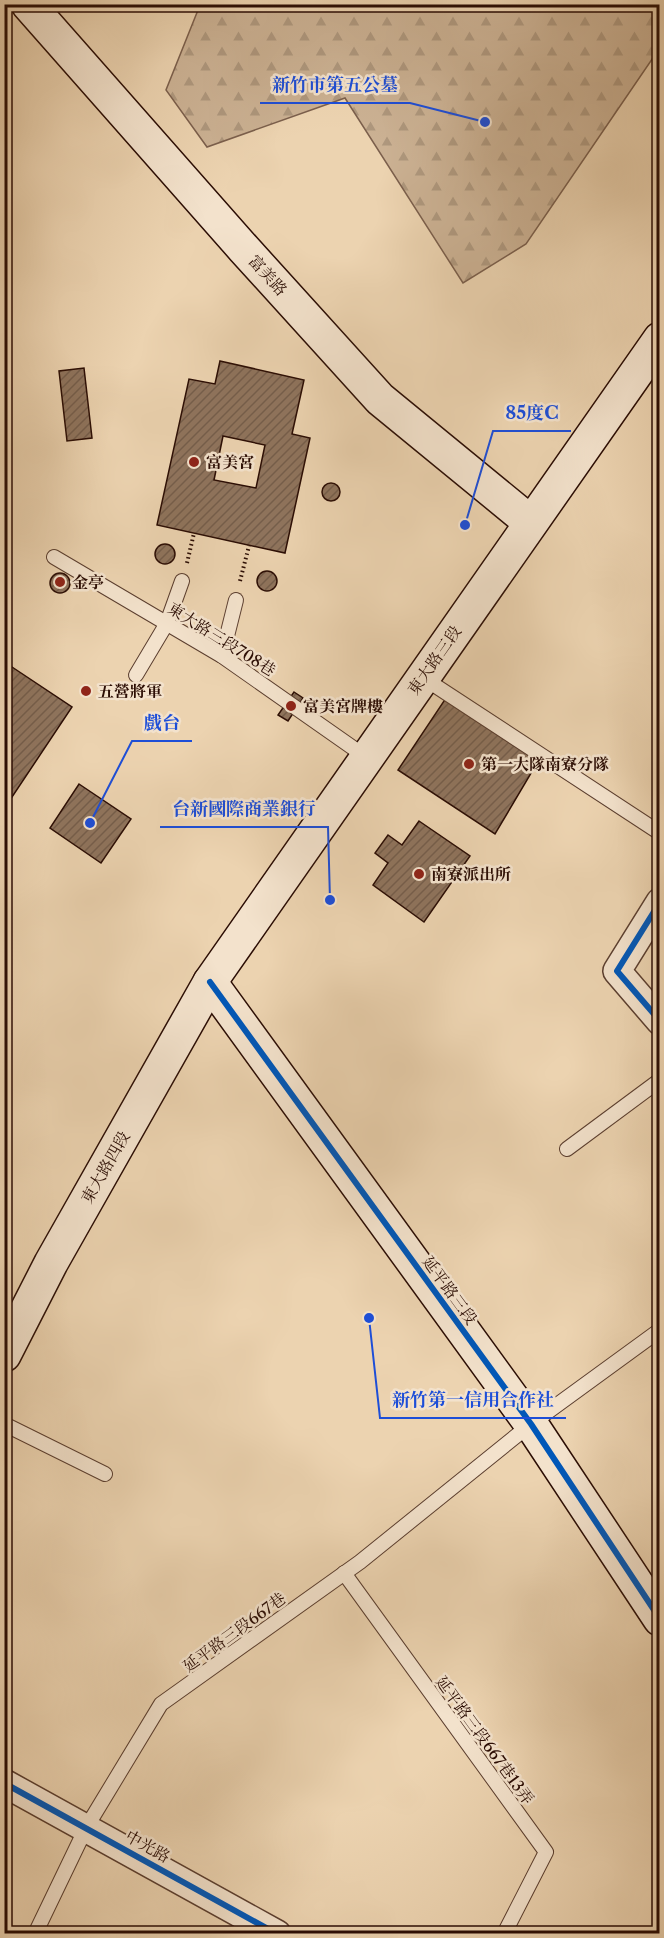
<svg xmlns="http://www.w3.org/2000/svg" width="664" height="1938" font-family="'Libre Caslon Text','Noto Serif TC',serif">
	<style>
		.forest { fill: url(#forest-firs); stroke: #7b5f4c; stroke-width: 1.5 }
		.building { fill: url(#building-hatch); stroke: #2b0d04; stroke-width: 1.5; fill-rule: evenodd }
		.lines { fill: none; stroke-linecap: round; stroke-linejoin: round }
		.lane-casing { stroke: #5b3e2f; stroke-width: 16 }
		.street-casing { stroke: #5b3e2f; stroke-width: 30 }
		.secondary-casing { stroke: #2b0d04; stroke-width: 36 }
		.path { stroke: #2b0d04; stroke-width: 4; stroke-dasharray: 1.5 3; stroke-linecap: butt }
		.lane { stroke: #f3e2cc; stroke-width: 14 }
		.street { stroke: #f3e2cc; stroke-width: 27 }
		.secondary { stroke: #f3e2cc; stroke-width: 33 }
		.cycleway-casing { stroke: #f3e2cc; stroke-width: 10 }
		.cycleway { stroke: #0057b8; stroke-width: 6 }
		.poi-dot { fill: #8f2418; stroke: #f3e2cc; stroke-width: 2 }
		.labels { text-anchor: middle; stroke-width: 5; stroke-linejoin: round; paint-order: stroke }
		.street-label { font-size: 16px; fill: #2b0d04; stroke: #f3e2cc }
		.poi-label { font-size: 16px; font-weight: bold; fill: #2b0d04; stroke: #f3e2cc; text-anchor: start }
		.leader { fill: none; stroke: #1d4ed8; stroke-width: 2 }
		.callout-dot { fill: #1d4ed8; stroke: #f3e2cc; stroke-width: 2 }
		.callout-label { font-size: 18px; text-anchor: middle; font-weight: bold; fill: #1d4ed8; stroke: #f3e2cc; stroke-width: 5; stroke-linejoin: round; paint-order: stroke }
	</style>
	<defs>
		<pattern id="forest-firs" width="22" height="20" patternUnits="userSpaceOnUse" patternTransform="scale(1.5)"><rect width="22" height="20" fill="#cbb193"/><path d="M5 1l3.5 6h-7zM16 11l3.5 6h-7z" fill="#ae977d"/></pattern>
		<pattern id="building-hatch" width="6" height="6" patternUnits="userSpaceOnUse" patternTransform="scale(1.5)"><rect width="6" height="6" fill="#8f745d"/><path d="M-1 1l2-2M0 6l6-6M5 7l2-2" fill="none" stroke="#755e4b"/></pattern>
	</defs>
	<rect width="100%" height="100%" fill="#ecd3b0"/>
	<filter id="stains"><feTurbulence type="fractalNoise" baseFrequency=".00333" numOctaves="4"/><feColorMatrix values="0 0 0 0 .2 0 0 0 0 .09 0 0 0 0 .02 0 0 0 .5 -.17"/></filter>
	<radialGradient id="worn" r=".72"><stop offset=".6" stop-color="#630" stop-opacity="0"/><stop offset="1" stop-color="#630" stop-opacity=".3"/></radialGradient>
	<!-- forest -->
	<path class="forest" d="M200 5H659V49L526 244 463 283 345 98 207 147 166 90Z"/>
	<!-- building -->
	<g class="building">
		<path d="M220 361 304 380 292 434 310 438 285 553 157 525 189 379 215 384ZM223 436 265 445 256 488 214 480Z"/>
		<path d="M84 368 92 438 67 441 59 371Z"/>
		<circle cx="331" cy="492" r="9"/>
		<circle cx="165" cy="554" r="10"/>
		<circle cx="267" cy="581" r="10"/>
		<circle cx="60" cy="583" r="10"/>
		<path d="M6 663 72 707 4 809V665Z"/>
		<path d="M294 692 303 698 288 721 278 715Z"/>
		<path d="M446 698 540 758 495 834 398 770Z"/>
		<path d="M79 784 131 819 101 863 50 828Z"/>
		<path d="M419 821 470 856 424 922 373 885 388 863 375 853 388 835 402 845Z"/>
	</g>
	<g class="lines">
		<defs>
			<g id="lane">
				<path d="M54 557 222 656 366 757"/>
				<path d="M222 656 236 600"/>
				<path d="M136 675 167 623 182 581"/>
				<path d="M422 677 660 833"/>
				<path d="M567 1149 660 1080"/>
				<path d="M4 1424 105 1474"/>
				<path d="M344 1573 546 1852 504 1934"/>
				<path d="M35 1934 86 1828 161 1704 360 1562 531 1424 660 1330"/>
			</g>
			<g id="street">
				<path d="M660 902 617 971 660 1021"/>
				<path d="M4 1783 277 1934"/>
			</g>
			<g id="secondary">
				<path d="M28 4 244 249 380 399 530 522"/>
				<path d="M210 982 531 1424 660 1619"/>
				<path d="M4 1355 51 1263 210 982 660 339"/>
			</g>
		</defs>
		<!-- lane casing -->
		<use href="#lane" class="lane-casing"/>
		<!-- street casing -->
		<use href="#street" class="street-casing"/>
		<!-- secondary casing -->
		<use href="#secondary" class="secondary-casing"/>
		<!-- path -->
		<g class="path">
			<path d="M187 563 194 533"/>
			<path d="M240 581 249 546"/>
		</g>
		<!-- lane -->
		<use href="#lane" class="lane"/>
		<!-- street -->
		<use href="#street" class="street"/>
		<!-- secondary -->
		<use href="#secondary" class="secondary"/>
		<defs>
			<g id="cycleway">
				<path d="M660 902 617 971 660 1021"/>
				<path d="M210 982 531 1424 660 1619"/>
				<path d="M4 1783 277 1934"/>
			</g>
		</defs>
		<!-- cycleway casing -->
		<use href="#cycleway" class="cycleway-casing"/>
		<!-- cycleway -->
		<use href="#cycleway" class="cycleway"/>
	</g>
	<!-- markers -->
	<g class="poi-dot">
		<circle cx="194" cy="462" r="6"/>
		<circle cx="60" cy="582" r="6"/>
		<circle cx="86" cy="691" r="6"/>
		<circle cx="291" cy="706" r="6"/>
		<circle cx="469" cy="764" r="6"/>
		<circle cx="419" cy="874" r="6"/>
	</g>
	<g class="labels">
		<!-- street labels -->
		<g class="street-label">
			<text transform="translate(268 275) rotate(48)" y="6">富美路</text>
			<text transform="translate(222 639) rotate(32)" y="6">東大路三段708巷</text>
			<text transform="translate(434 660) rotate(-55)" y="6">東大路三段</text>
			<text transform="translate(105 1167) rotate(-60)" y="6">東大路四段</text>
			<text transform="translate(450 1290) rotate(54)" y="6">延平路三段</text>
			<text transform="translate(234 1632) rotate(-36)" y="6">延平路三段667巷</text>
			<text transform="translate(485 1740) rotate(54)" y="6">延平路三段667巷13弄</text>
			<text transform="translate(148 1846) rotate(29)" y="6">中光路</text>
		</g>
		<!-- poi labels -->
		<g class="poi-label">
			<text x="206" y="468">富美宮</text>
			<text x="72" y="588">金亭</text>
			<text x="98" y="697">五營將軍</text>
			<text x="303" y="712">富美宮牌樓</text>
			<text x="481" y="770">第一大隊南寮分隊</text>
			<text x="431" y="880">南寮派出所</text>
		</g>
	</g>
	<!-- callouts -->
	<path class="leader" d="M485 122L410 103H260M465 525L493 431H571M90 823L132 741H192M330 900L328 827H160M369 1318L380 1418H566"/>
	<g class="callout-dot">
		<circle cx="485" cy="122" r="6"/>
		<circle cx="465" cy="525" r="6"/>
		<circle cx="90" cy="823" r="6"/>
		<circle cx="330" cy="900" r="6"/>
		<circle cx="369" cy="1318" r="6"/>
	</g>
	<g class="callout-label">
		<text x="335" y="91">新竹市第五公墓</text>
		<text x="532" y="419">85度C</text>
		<text x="162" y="729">戲台</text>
		<text x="244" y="815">台新國際商業銀行</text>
		<text x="473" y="1406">新竹第一信用合作社</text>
	</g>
	<!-- margin -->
	<rect width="664" height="1938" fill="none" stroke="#ecd3b0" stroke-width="24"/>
	<rect x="6" y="6" width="652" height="1926" fill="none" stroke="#2b0d04" stroke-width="3"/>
	<rect x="12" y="12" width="640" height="1914" fill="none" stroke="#2b0d04" stroke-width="1.5"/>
	<rect width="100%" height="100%" filter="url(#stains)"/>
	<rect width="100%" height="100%" fill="url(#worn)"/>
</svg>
